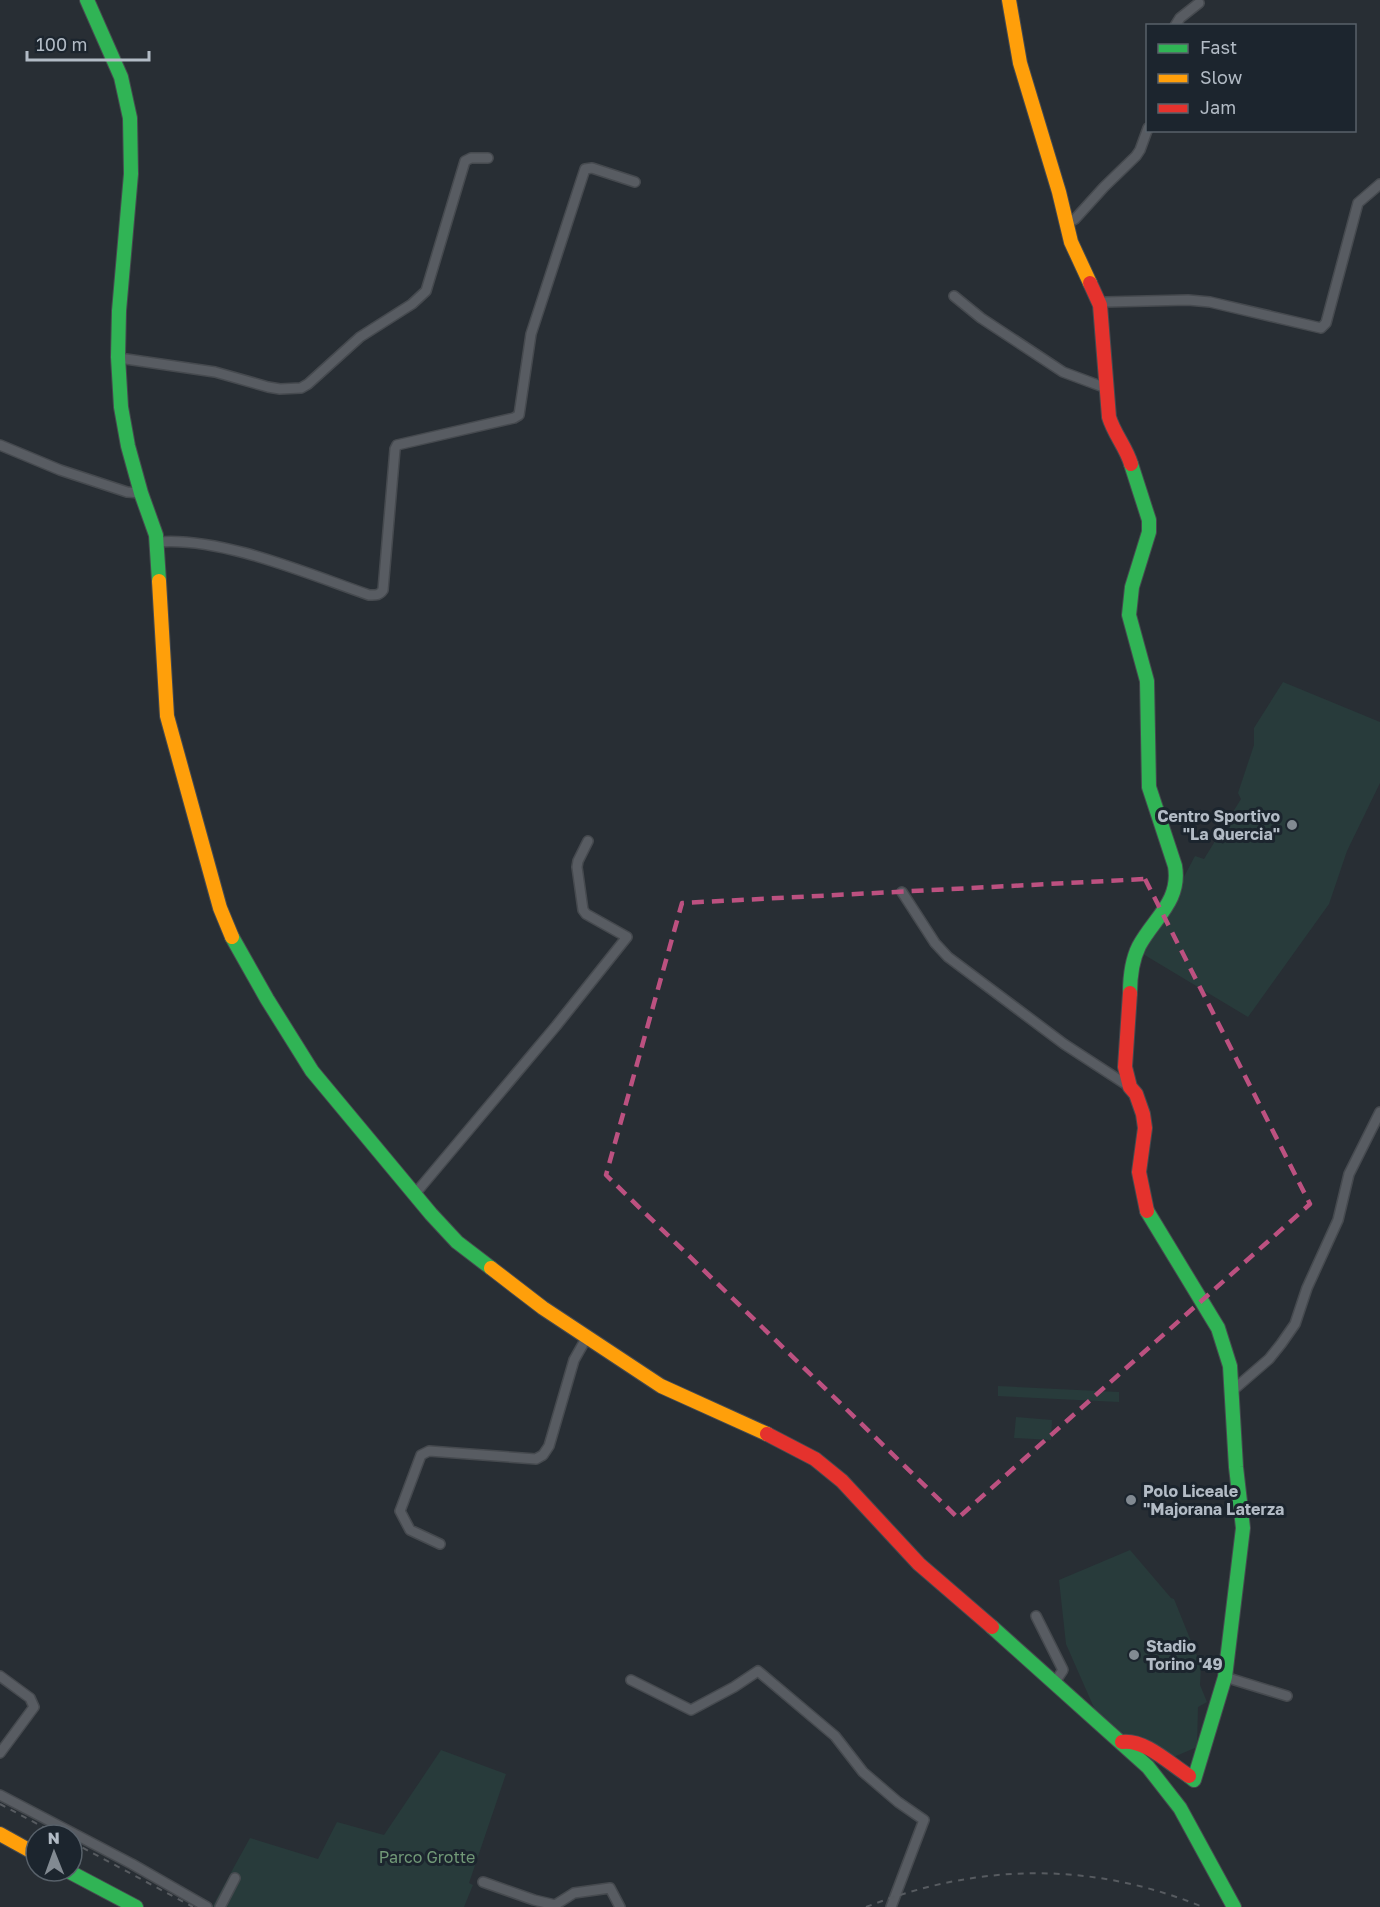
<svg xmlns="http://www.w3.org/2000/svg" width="1380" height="1907" font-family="'Golos Text',sans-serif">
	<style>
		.green { fill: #283b3b }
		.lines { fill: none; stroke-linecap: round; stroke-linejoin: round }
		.street-casing { stroke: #464a4f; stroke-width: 12 }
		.fast-casing { stroke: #464a4f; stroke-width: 16 }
		.slow-casing { stroke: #464a4f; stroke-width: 16 }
		.jam-casing { stroke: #464a4f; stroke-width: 16 }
		.street { stroke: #585c62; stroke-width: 9 }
		.fast { stroke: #30b455; stroke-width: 14 }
		.slow { stroke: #ff9f0a; stroke-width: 14 }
		.jam { stroke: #e5322d; stroke-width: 14 }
		.rail { stroke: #575b60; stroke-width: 2; stroke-dasharray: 6 6; stroke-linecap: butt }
		.marked { fill: none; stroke: #bc5180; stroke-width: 4.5; stroke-dasharray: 12 8; stroke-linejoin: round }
		.poi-dot { fill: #828a92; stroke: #1c252e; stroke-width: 2 }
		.labels { text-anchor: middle; stroke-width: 6; stroke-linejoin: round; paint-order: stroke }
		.poi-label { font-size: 16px; font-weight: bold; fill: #b2bbc5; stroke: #1c252e; text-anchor: start }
		.park-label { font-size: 16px; fill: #719977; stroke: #1c252e }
	</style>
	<rect width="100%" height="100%" fill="#282e34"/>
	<!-- green -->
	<g class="green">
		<path d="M1283 682 1380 722V783L1347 851 1329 904 1248 1017 1143 954 1195 856 1204 859 1241 799 1238 793 1254 745V728Z"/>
		<path d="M998 1386 1119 1392V1402L998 1396Z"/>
		<path d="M1016 1417 1052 1420 1051 1440 1014 1438Z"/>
		<path d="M1130 1550 1171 1598 1174 1599 1201 1666 1200 1685 1207 1702 1198 1707 1197 1747 1169 1759 1145 1738 1121 1735 1095 1710 1066 1644 1059 1580Z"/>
		<path d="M441 1750 506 1774 469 1883 473 1885 464 1907H212L250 1838 318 1859 337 1822 384 1835Z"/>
	</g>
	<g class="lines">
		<defs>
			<g id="street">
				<path d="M1175 26 1180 18 1199 3"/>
				<path d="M1066 224 1075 219 1104 187 1136 156 1140 150 1148 128"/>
				<path d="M954 296 981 318 1063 372 1106 388"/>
				<path d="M1100 305 1105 302 1188 300 1210 302 1321 328 1326 323 1358 203 1380 184"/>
				<path d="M118 357 126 359 215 372 268 387 280 389 301 388 308 384 360 337 412 304 426 291 465 161 471 158H488"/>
				<path d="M0 445 60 470 127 492 141 493"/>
				<path d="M157 542C220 536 308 574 369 595 375 595 379 596 383 590L395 449 397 445 514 418 519 415 531 334 585 169 592 168 635 182"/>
				<path d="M902 892 935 943 948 957 1064 1044 1130 1087"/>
				<path d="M414 1195 556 1026 627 937 586 914 583 910 577 867 578 861 588 841"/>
				<path d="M1232 1391 1269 1359 1281 1344 1295 1324 1307 1288 1338 1220 1349 1174 1380 1112"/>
				<path d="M440 1544 410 1530 400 1511 421 1455 429 1451 536 1459 543 1455 549 1446 574 1360 587 1337"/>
				<path d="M1036 1616 1063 1670 1055 1682"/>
				<path d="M0 1676 30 1698 34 1707 0 1753"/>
				<path d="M1225 1677 1287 1696"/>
				<path d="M631 1680 691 1710 734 1687 758 1671 835 1736 863 1772 898 1802 924 1820 891 1907"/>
				<path d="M0 1795 132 1864 207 1907"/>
				<path d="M483 1882 534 1900 555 1905 574 1893 610 1888 620 1907"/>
				<path d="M220 1907 235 1878"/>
			</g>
			<g id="fast">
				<path d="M87 0 121 77 130 118 131 174 119 311 118 357 121 407 128 446 141 493 156 535 159 581"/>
				<path d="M232 937 267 999 312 1071 431 1214 457 1242 491 1268"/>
				<path d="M1130 993C1130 977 1132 960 1139 946 1154 918 1181 901 1175 866L1149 787 1147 681 1129 615 1132 587 1149 532V520L1131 464"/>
				<path d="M1147 1211 1218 1328 1230 1366 1236 1467 1243 1528 1225 1677 1194 1780 1189 1776"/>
				<path d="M992 1627 1148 1767 1180 1808 1234 1907"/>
				<path d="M68 1871 136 1907"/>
			</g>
			<g id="slow">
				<path d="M1009 0 1020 63 1059 192 1071 242 1090 283"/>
				<path d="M159 581 167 716 220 908 232 937"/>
				<path d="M491 1268 543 1308 661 1386 767 1434"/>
				<path d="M0 1834 36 1854"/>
			</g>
			<g id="jam">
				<path d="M1090 283 1100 305 1109 417C1114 434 1126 447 1131 464"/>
				<path d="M1130 993 1125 1067 1130 1087 1136 1094 1143 1114 1145 1128 1139 1172 1147 1211"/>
				<path d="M767 1434 815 1459 842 1481 919 1564 992 1627"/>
				<path d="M1122 1742C1145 1739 1170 1764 1189 1776"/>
			</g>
		</defs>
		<!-- street casing -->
		<use href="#street" class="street-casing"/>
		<!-- fast casing -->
		<use href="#fast" class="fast-casing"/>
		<!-- slow casing -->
		<use href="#slow" class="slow-casing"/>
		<!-- jam casing -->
		<use href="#jam" class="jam-casing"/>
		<!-- street -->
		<use href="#street" class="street"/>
		<!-- fast -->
		<use href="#fast" class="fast"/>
		<!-- slow -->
		<use href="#slow" class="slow"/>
		<!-- jam -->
		<use href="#jam" class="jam"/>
		<!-- rail -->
		<g class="rail">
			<path d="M0 1804 58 1835"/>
			<path d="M72 1842 193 1907"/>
			<path d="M866 1907C978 1863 1091 1861 1203 1907"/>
		</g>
	</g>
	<!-- marked area -->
	<path class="marked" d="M1145 879 1310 1204 958 1518 606 1175 682 903Z"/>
	<!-- markers -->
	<g class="poi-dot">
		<circle cx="1292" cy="825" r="6"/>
		<circle cx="1131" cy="1500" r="6"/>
		<circle cx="1134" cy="1655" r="6"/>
	</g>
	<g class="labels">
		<!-- poi labels -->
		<g class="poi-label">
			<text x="1280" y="822" text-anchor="end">Centro Sportivo<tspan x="1280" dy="18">"La Quercia"</tspan></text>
			<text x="1143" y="1497">Polo Liceale<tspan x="1143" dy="18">"Majorana Laterza</tspan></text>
			<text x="1146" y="1652">Stadio<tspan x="1146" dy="18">Torino '49</tspan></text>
		</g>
		<!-- park labels -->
		<g class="park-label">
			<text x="427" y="1863">Parco Grotte</text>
		</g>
	</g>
	<!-- legend -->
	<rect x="1146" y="24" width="210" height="108" fill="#1c252e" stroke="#58616a" stroke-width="1.5"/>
	<rect x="1158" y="44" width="30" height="9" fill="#30b455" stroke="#58616a" stroke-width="1.5"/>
	<text x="1200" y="54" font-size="18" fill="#b2bbc5">Fast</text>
	<rect x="1158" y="74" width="30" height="9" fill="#ff9f0a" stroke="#58616a" stroke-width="1.5"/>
	<text x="1200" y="84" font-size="18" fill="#b2bbc5">Slow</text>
	<rect x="1158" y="104" width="30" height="9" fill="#e5322d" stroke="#58616a" stroke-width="1.5"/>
	<text x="1200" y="114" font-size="18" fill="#b2bbc5">Jam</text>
	<!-- north arrow -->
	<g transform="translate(54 1853) rotate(359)"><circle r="28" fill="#1c252e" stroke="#58616a" stroke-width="1.5"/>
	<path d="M0-4.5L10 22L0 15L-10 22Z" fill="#828a92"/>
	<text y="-9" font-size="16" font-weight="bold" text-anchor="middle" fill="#b2bbc5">N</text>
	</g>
	<!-- scale -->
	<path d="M27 51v9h122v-9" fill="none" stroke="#b2bbc5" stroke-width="3"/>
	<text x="36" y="51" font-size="18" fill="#b2bbc5" stroke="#1c252e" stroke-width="4.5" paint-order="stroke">100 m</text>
</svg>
